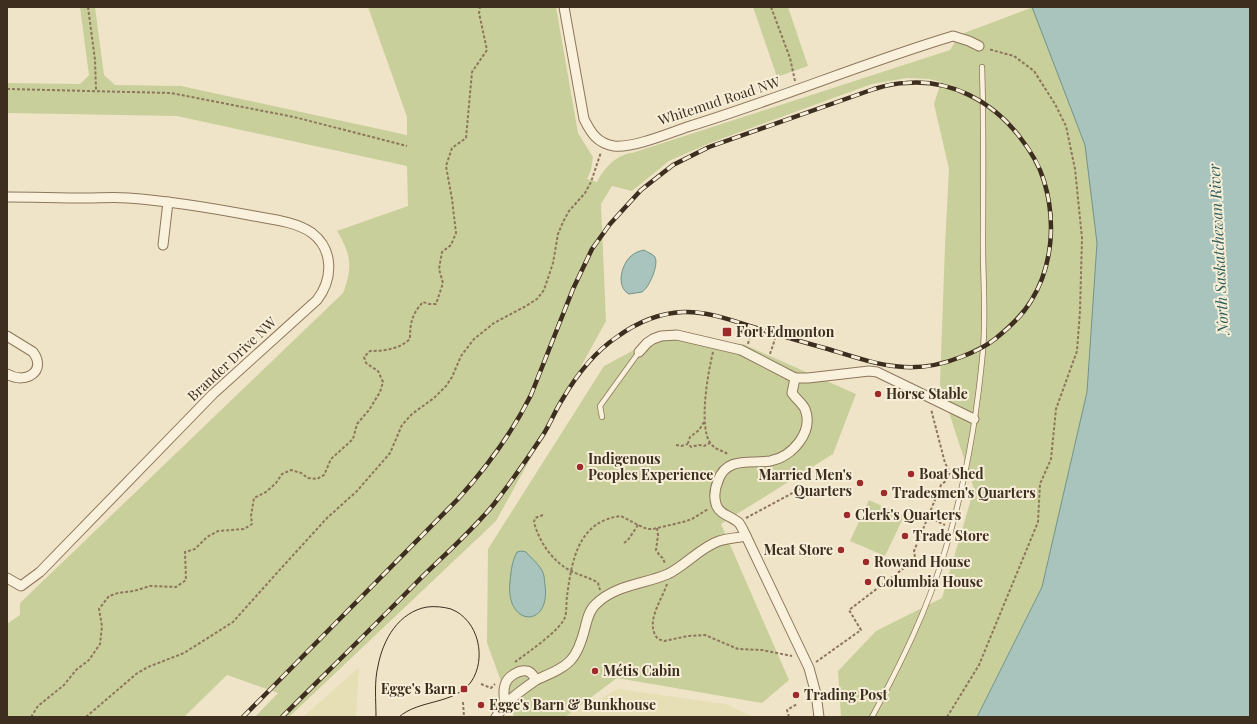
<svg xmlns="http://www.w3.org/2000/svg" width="1257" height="724" font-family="'Playfair Display',serif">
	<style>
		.farmland { fill: #e6deb5 }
		.green { fill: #c9cf9b }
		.water { fill: #a9c4bc; stroke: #6f938a }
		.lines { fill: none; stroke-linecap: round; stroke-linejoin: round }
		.lane-casing { stroke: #8d765c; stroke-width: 6 }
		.street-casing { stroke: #8d765c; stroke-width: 11 }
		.path { stroke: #8d765c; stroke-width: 2; stroke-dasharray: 3 2; stroke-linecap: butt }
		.lane { stroke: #faf1dc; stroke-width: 4.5 }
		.street { stroke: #faf1dc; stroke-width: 9 }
		.tram { stroke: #3d2e20; stroke-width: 1 }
		.rail-casing { stroke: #3d2e20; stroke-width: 4.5 }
		.rail { stroke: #f7eed8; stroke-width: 3; stroke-dasharray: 9; stroke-linecap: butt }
		.poi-dot { fill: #9e2a2b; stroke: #f7eed8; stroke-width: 1.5 }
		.labels { text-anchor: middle; stroke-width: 4; stroke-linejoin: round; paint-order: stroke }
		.street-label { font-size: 14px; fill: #3d2e20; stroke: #f7eed8 }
		.poi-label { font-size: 14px; font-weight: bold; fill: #3d2e20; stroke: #f7eed8; text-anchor: start }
		.water-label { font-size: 15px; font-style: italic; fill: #2f5d5a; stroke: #f7eed8 }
	</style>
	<rect width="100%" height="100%" fill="#f0e4c8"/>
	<!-- farmland -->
	<g class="farmland">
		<path d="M359 667 356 717H303Z"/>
		<path d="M618 689 725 704 748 714 752 717H516L517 713 576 712Z"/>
	</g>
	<!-- green -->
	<g class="green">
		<path d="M80 7H95L104 75 115 85 181 86 407 135V117L368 7H556L578 133 593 157 591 170 587 179 597 182C603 169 617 154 632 153L950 50 959 35 1033 7 1085 145 1097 243 1087 392 1042 587 977 717H841L838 671 876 631 942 598 974 489 940 385 945 245 949 169 934 104 941 82 929 79 907 78 872 84 710 143 669 161 632 191 612 186 601 204 606 321 496 521 289 717H255L278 693 227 675 184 717H7V624L20 615V603L343 293C353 267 351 254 337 231L408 206 407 166 177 116 7 113V83L80 84 89 75Z"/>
		<path d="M753 7H788L808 66 777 77Z"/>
		<path d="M665 340 743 344 856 394 833 454 721 524 789 680 762 703 617 678 565 717H514L487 643 488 549 604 366 636 349Z"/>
		<path d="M869 500 904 516 885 556 850 541Z"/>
	</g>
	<!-- water -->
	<g class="water">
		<path d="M1032 7H1250V717H977L1042 587 1087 392 1097 243 1085 145Z"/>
		<path d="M644 250C647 252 653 254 655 257 659 265 649 288 642 292 638 293 633 293 629 294 616 287 621 266 630 257 634 253 639 251 644 250Z"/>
		<path d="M522 551 526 552C531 558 541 566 543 573 545 577 544 582 545 585 551 629 505 627 510 582 511 571 512 561 517 552Z"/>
	</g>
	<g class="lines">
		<defs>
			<g id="lane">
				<path d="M602 417 600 406 639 352"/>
				<path d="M872 717C900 665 927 611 944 554 964 490 977 417 983 350 986 315 983 280 983 245 983 186 984 127 982 67"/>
			</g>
			<g id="street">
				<path d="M564 7 584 119C591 133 597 143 614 146 633 148 667 134 687 127 776 100 863 63 953 36L969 41 979 46"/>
				<path d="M7 197C33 197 59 198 86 198 100 198 114 197 128 198 170 201 212 208 254 216 271 219 297 222 312 233 334 250 333 279 317 300L213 394 40 572 21 586 7 578"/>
				<path d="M163 245 168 202"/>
				<path d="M7 336 33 352C47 371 26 385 7 374"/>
				<path d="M639 352 647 343 653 339 661 336 677 335 741 350 795 378H808L869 371 877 372 974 419"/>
				<path d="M795 378 792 393C796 399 802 403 805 409 814 432 792 457 770 461 751 464 726 456 718 481 715 488 714 497 716 504 719 515 732 516 739 523 742 527 744 532 746 536L809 668 816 694 819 717"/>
				<path d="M536 680C567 666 576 664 585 628 587 620 589 610 596 604 615 585 645 584 668 574 686 565 701 547 719 541 728 538 738 538 746 536"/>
				<path d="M496 717C508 699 518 693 536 680 534 677 532 672 527 671 519 669 507 677 505 685 503 691 504 698 505 704"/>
			</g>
		</defs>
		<!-- lane casing -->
		<use href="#lane" class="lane-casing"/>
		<!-- street casing -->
		<use href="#street" class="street-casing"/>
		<!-- path -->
		<g class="path">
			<path d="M88 7 95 60 96 90"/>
			<path d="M771 7 790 58 795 81"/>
			<path d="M7 89 171 93 294 117 407 146"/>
			<path d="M748 344 751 332"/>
			<path d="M713 352C708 372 698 428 711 444 717 451 723 450 729 455"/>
			<path d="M770 354 775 339"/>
			<path d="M704 422 699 430 690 437 688 443 691 447 699 445 704 446 710 443"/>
			<path d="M676 445 681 446 688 444"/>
			<path d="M543 515 535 518 534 522C539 542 553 562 571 571 579 575 587 577 595 581L598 583 600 590"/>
			<path d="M925 516 945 525"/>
			<path d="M746 518 802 488"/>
			<path d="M657 528 658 535 656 550 660 556 663 558 665 564"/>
			<path d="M624 543 628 540 638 525"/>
			<path d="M667 584C662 600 644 623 658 639L664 641 688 636 705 635 738 649 762 650 792 656"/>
			<path d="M515 662C527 653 561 630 565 617 567 611 566 603 567 596 572 560 578 521 621 516L638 525 647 529H653L683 522 692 519 708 509"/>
			<path d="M816 662 861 630 849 610 904 568 911 566 915 558 914 551 928 517 941 485 947 480 950 472 945 463 931 409"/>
			<path d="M481 684 491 688 495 684"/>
			<path d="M463 702 464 717"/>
			<path d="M31 717 38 706 64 685 76 670 89 660 100 644 102 626 99 609 109 596 118 593 134 591 150 586 176 587 186 580 185 552 195 549 207 537 218 531 244 529 252 524 251 516 254 498 266 492 276 483 282 474 291 470 301 473 308 478 317 479 324 475 331 459 353 439 357 424 369 410 380 392 383 382 378 371 366 363 364 357 370 351C385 351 399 349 410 339 410 323 412 314 423 302L429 304H436L443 283 439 269 442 252 451 245 456 233 452 199 446 166 452 148 466 138 472 72 487 50 479 13 480 7"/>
			<path d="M86 717 136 674 148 667 184 653 233 622 275 575 327 518 357 491 390 453 402 425 412 414 434 398 446 386 452 377 461 356 474 339 494 323 526 306 537 299 544 290 553 263 558 234 563 222 569 211 585 193 591 182 601 152"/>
			<path d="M789 717 787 710 797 704"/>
			<path d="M947 717 979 665 1038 522 1040 484 1051 459 1056 409 1077 351 1080 311 1082 238 1075 169 1066 126 1055 104 1034 71 1014 56 988 49"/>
		</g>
		<!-- lane -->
		<use href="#lane" class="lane"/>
		<!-- street -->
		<use href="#street" class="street"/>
		<!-- tram -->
		<path class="tram" d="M376 717C376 700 374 682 378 666 383 639 399 612 427 607 435 606 444 607 451 609 479 620 487 659 471 682 454 705 419 699 399 717"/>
		<defs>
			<path id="rail" d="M243 717 458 499C487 467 512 433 531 395L573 289 592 249 610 224 641 190 673 165 709 147 874 89C884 86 895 83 906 83 950 79 992 101 1019 136 1030 150 1039 164 1044 181 1056 220 1053 266 1031 301 1022 316 1010 327 995 339 985 347 974 352 961 357 911 377 877 364 828 349 803 342 778 335 753 327 731 320 706 311 683 312 659 313 636 323 617 337 593 353 576 376 562 400 555 411 550 424 543 435 528 458 511 482 494 504 471 532 442 557 416 583 372 628 327 672 282 717"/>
		</defs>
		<!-- rail casing -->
		<use href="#rail" class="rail-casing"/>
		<!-- rail -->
		<use href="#rail" class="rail"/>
	</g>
	<!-- markers -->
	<g class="poi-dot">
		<rect x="722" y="327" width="10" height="10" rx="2"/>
		<circle cx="878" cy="394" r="4"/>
		<circle cx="580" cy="467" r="4"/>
		<circle cx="911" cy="474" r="4"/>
		<circle cx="860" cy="483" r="4"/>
		<circle cx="884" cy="493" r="4"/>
		<circle cx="847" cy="515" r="4"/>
		<circle cx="905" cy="536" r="4"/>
		<circle cx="841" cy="550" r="4"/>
		<circle cx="866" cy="562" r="4"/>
		<circle cx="868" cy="582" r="4"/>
		<circle cx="595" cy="671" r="4"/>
		<rect x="460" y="685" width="8" height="8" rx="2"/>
		<circle cx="796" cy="695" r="4"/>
		<circle cx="481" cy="705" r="4"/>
	</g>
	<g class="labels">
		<!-- street labels -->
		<g class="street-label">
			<text transform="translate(719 101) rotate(-18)" y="5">Whitemud Road NW</text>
			<text transform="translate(232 359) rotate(-43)" y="5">Brander Drive NW</text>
		</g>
		<!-- poi labels -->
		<g class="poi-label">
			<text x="736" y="337">Fort Edmonton</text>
			<text x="886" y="399">Horse Stable</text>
			<text x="588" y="464">Indigenous<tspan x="588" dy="16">Peoples Experience</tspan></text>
			<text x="919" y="479">Boat Shed</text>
			<text x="852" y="480" text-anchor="end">Married Men's<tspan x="852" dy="16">Quarters</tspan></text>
			<text x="892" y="498">Tradesmen's Quarters</text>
			<text x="855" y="520">Clerk's Quarters</text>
			<text x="913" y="541">Trade Store</text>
			<text x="833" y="555" text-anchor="end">Meat Store</text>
			<text x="874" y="567">Rowand House</text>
			<text x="876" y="587">Columbia House</text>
			<text x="603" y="676">Métis Cabin</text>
			<text x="456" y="694" text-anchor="end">Egge's Barn</text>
			<text x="804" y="700">Trading Post</text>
			<text x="489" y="710">Egge's Barn &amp; Bunkhouse</text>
		</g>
		<!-- water labels -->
		<g class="water-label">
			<text transform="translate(1219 249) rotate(-93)" y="5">North Saskatchewan River</text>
		</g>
	</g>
	<!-- border -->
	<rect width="1257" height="724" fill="none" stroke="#3d2e20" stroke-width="16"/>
</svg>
